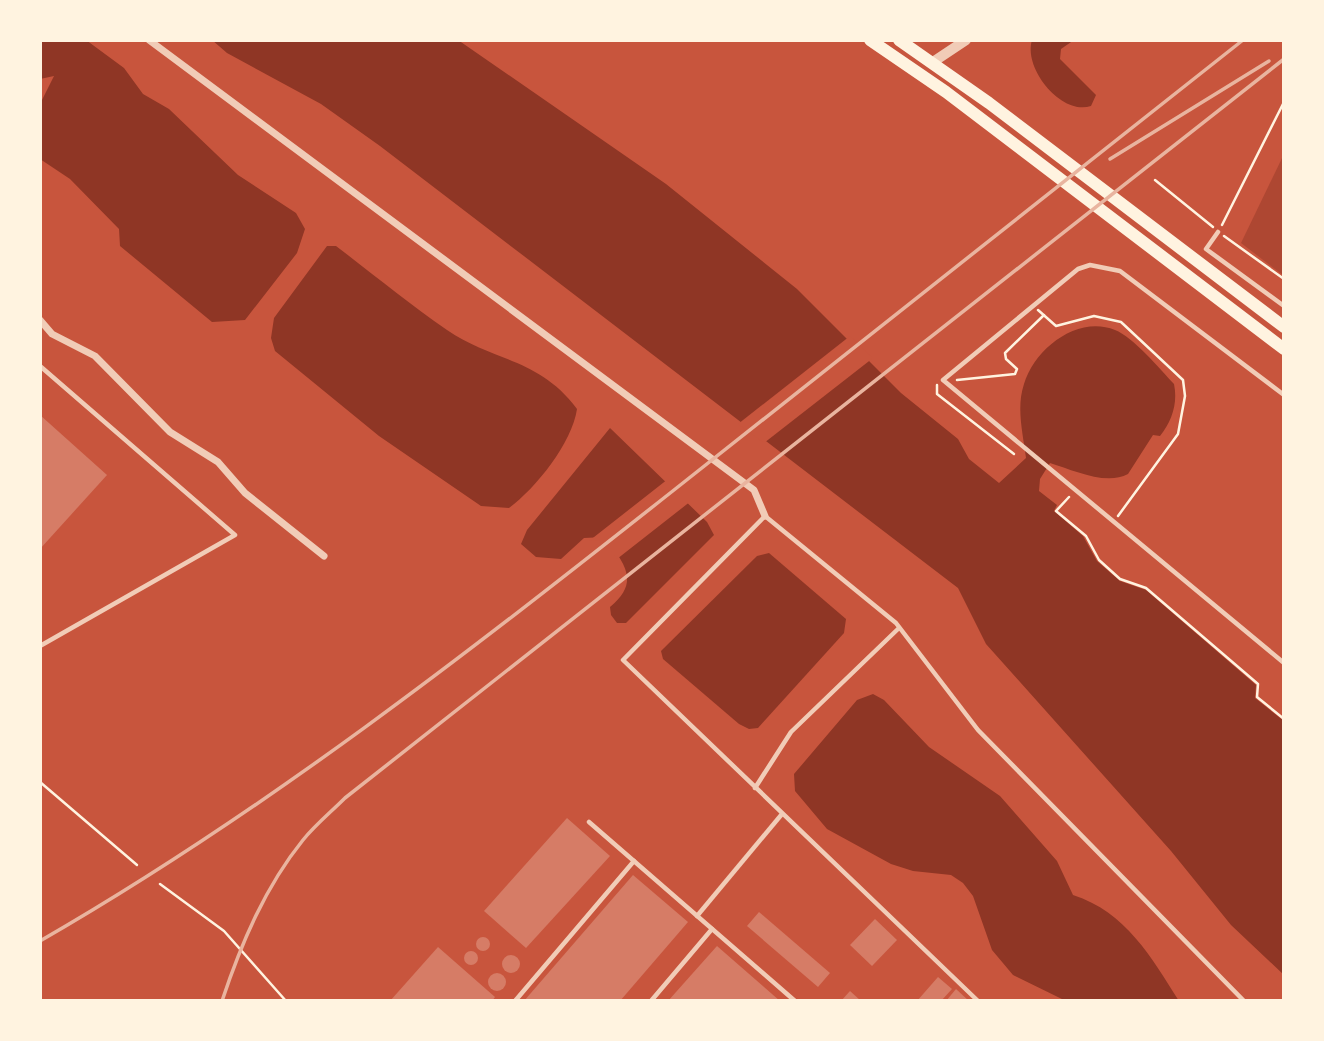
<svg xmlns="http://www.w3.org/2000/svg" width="1324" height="1041" font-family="'Open Sans',sans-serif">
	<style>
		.green { fill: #ae4732 }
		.water { fill: #8f3625 }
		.pier { fill: #c8553d }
		.building { fill: #d67c66 }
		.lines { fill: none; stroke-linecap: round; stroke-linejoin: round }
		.path { stroke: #fff3e0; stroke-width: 2.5 }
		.service { stroke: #f1ccb7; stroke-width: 4.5 }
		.minor { stroke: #f1ccb7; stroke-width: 7 }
		.tertiary { stroke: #f1ccb7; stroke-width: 10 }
		.primary { stroke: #fff3e0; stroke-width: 12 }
		.rail { stroke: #e9b49f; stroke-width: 3.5 }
	</style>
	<rect width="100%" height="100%" fill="#c8553d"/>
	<!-- green -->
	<path class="green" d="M1284 154V276L1241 243Z"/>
	<!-- water -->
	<g class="water">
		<path d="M40 40H86L124 68 143 94 169 109 238 175 296 213 305 229 297 253 245 320 212 322 120 246 119 229 70 179 40 159V104L54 76 40 79Z"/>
		<path d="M212 40H458L666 184 797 289 901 393 958 439 969 459 999 483 1026 458C1023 433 1016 408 1024 384 1035 348 1078 315 1115 330 1133 337 1160 369 1174 384 1178 403 1172 421 1160 436L1153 435 1128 474C1106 486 1073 470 1050 463L1040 479 1039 491 1057 505 1054 511 1083 536 1097 561 1120 581 1146 590 1256 685 1255 698 1284 721V975L1231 925 1171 851 986 644 958 588 380 146 321 104 227 53Z"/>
		<path d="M1032 40H1074L1061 49 1060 59 1096 95 1091 106C1062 116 1023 69 1032 40Z"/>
		<path d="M327 246H336C373 274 409 304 447 330 494 362 539 358 577 409 572 443 536 488 509 508L481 506 379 436 275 351 271 338 274 318Z"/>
		<path d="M610 428 707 522 714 535 626 623H617L611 615 610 607C641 582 624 563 605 537L584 538 561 559 536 557 521 544 527 530Z"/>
		<path d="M769 553 846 619 844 633 758 728 749 729 739 724 663 659 661 651 757 556Z"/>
		<path d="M873 694 884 700 929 747 1000 796 1057 861 1073 895C1126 912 1151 957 1179 1001H1066L1013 975 992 950 973 896 963 883 951 875 913 871 891 864 827 829 795 791 794 774 857 700Z"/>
	</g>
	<!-- pier -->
	<g class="pier">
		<path d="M850 336 873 358 764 443 738 424Z"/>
		<path d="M668 479 691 501 617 559 603 540 589 541Z"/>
	</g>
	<!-- building -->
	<g class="building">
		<path d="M40 415 107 475 40 549Z"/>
		<path d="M567 818 610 856 526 948 484 911Z"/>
		<path d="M633 875 688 922 620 1001H524Z"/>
		<path d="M759 912 830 973 818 987 747 926Z"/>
		<path d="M875 919 897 940 872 966 850 945Z"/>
		<circle cx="483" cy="944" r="7"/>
		<path d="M717 946 780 1001H668Z"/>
		<path d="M438 947 495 997 492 1001H390Z"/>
		<circle cx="471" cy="958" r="7"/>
		<circle cx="511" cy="964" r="9"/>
		<circle cx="497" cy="982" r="9"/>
		<path d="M938 977 952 989 941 1001H917Z"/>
		<path d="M956 989 969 1001H946Z"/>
		<path d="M850 991 861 1001H841Z"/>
	</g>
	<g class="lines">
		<!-- path -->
		<g class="path">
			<path d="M1155 180 1213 227"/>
			<path d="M1222 225 1284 102"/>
			<path d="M1224 236 1284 279"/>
			<path d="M1038 310 1056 326 1094 316 1121 322 1183 380 1185 396 1178 434 1118 516"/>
			<path d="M957 380 1015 374 1017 369 1006 359 1005 353 1044 315"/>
			<path d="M937 385V394L1014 454"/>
			<path d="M1069 497 1056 511 1086 536 1099 560 1120 579 1146 588 1258 684 1257 697 1284 719"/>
			<path d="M40 782 137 865"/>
			<path d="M160 884 224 931 286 1001"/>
		</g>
		<!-- service -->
		<g class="service">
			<path d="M1218 232 1206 249 1284 306"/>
			<path d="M40 366 235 535 40 646"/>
			<path d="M1284 395 1120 271 1090 265 1078 269 943 380 1284 663"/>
			<path d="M755 788 791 732 899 628"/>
			<path d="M589 822 795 1001"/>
			<path d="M697 916 782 814"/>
			<path d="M515 1001 634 861"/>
			<path d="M651 1001 712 929"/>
			<path d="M978 1001 623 660 765 516 896 623 978 730 1244 1001"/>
		</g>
		<!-- minor -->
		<g class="minor">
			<path d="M149 40 754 490 765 516"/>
			<path d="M40 320 52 334 95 356 170 432 218 462 245 493 324 556"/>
		</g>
		<!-- tertiary -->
		<path class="tertiary" d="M933 62 966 40"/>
		<!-- primary -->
		<g class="primary">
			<path d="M870 40 946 92 1284 349"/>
			<path d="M899 40 989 103 1284 327"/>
		</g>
		<!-- rail -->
		<g class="rail">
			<path d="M1110 159 1269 61"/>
			<path d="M40 941C266 811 470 651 674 490 863 340 1053 190 1243 40"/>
			<path d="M222 1001C241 944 265 887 303 840 315 825 331 812 345 798L1284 59"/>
		</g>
	</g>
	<!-- border -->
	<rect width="1324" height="1041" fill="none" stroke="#fff3e0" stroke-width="84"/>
</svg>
